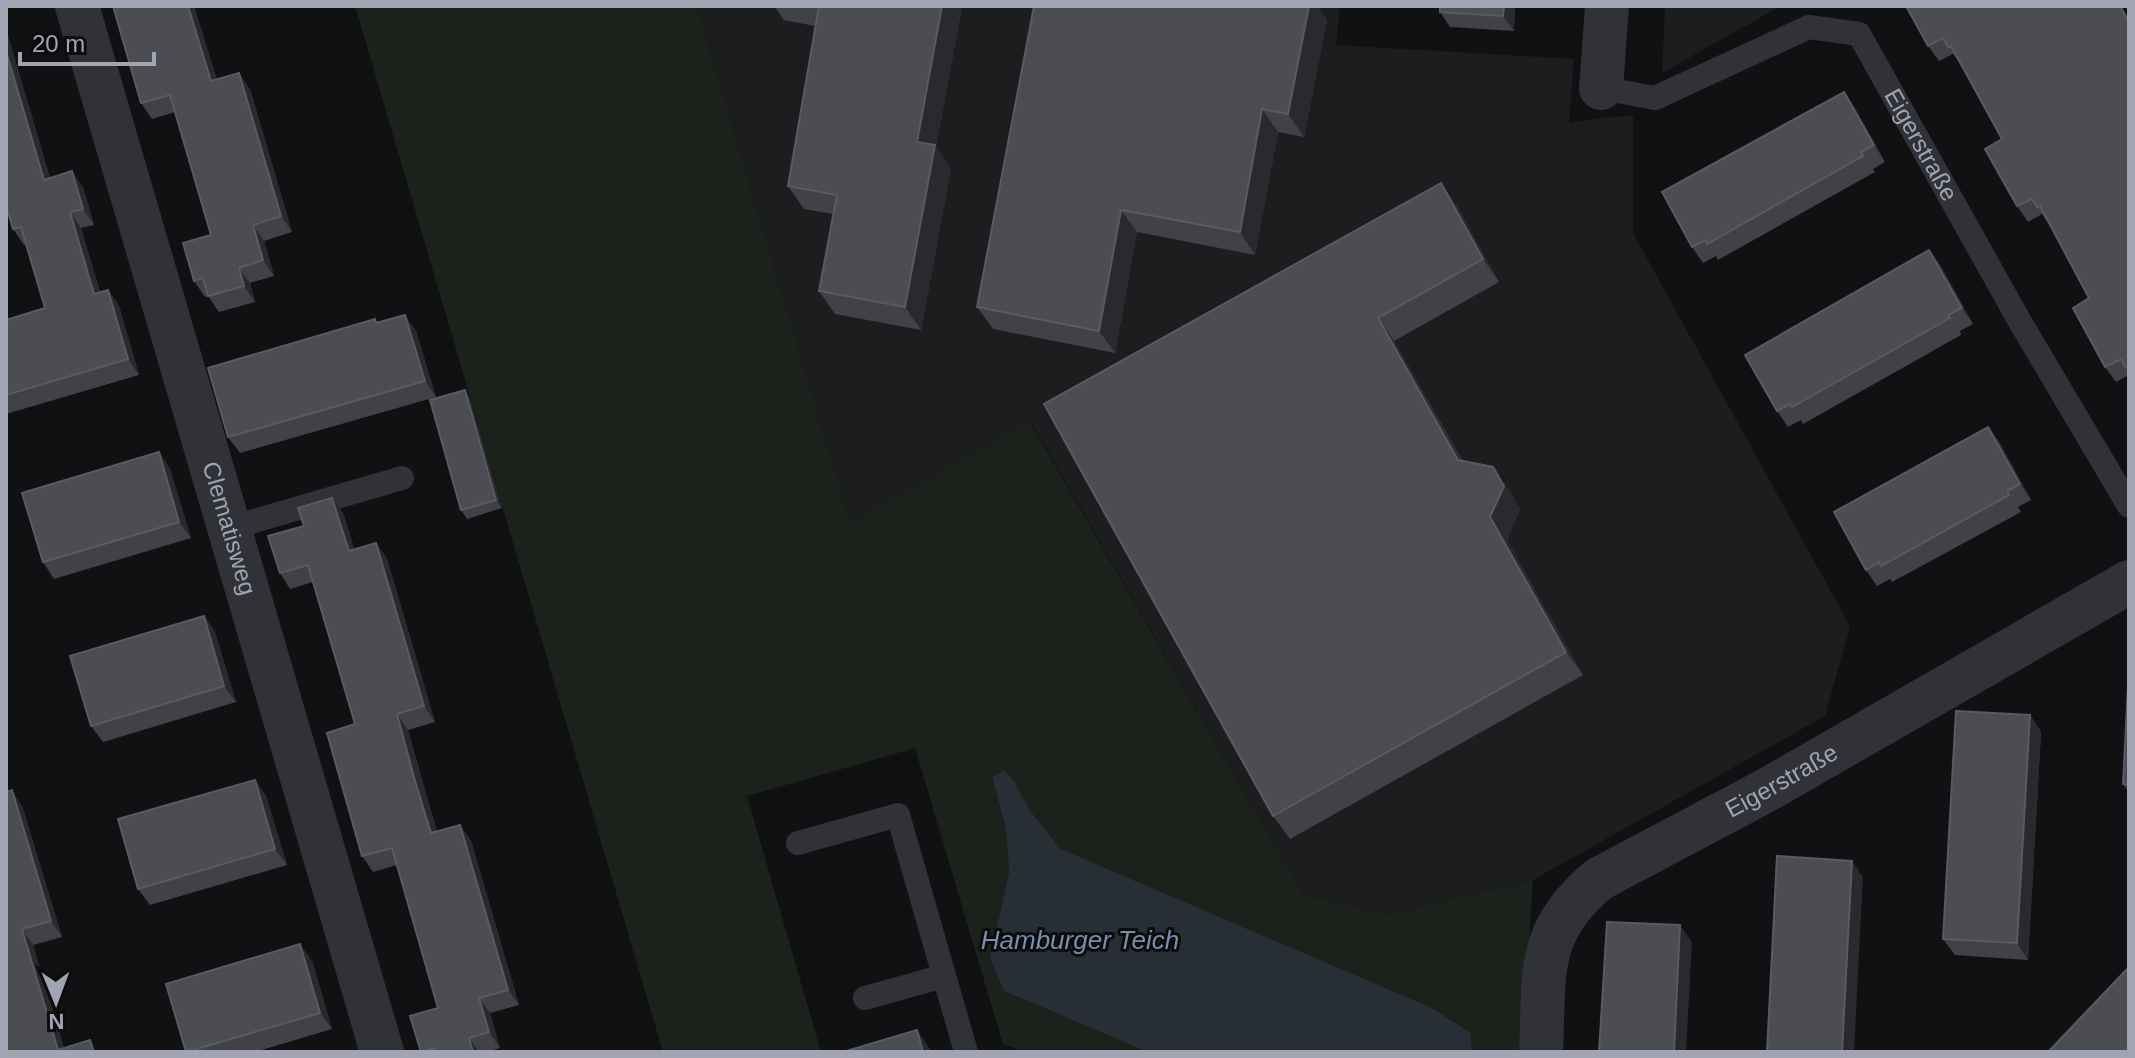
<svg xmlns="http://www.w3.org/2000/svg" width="2135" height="1058" font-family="Arial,sans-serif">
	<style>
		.built { fill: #1d1d1f }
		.green { fill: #1b221c }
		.water { fill: #272e36 }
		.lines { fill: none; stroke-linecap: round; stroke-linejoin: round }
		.service { stroke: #313237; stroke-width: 24 }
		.minor { stroke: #313237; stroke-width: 44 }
		.wall { fill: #414147 }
		.shaded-wall { fill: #2a292d }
		.building { fill: #4c4c53; stroke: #595a62; stroke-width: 2 }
		.labels { text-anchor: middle; stroke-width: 6; stroke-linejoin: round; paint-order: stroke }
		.street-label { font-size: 24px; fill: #a1a5b3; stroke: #0c0c0d }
		.water-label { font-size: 26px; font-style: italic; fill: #778fb0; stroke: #0c0c0d }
	</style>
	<rect width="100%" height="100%" fill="#111012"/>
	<!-- built -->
	<g class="built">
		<path d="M697 6H1340L1336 45 1574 59 1569 123 1606 117 1633 116V233L1850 626 1825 716 1533 880 1386 914 1304 895 1031 422 850 524Z"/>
		<path d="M1665 6H1781L1662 73Z"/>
	</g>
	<!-- green -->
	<path class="green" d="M355 6H697L850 523 1030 422 1304 895 1386 914 1533 880 1522 1052H1472L1471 1033 1432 1008 1061 849 1029 809 1015 782 992 777 1006 829 1009 872 990 958 1004 991 1147 1052H1025L1003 1044 915 748 747 796 821 1052H663Z"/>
	<!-- water -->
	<path class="water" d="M1004 771 1015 782 1029 809 1061 849 1432 1008 1471 1033 1472 1052H1147L1004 991 990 958 1009 872 1006 829 992 777Z"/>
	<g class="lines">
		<!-- service -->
		<g class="service">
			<path id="s1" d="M1601 88 1655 98 1809 27 1859 34 2019 320 2129 506"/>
			<path d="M230 528 402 478"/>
			<path d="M798 843 898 815 966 1052"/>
			<path d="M865 998 944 976"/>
		</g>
		<!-- minor -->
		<g class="minor">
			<path id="s2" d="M77 6 382 1052"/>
			<path d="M1601 88 1607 6"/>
			<path id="s3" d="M1541 1052C1545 975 1534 933 1599 879L1765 791 2129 582"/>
		</g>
	</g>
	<!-- wall -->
	<g class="wall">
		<path d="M194 6 217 80 250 89 292 232 264 241 274 276 250 283 255 302 219 312 208 296 205 297 194 281 211 235 175 112 152 119 141 103Z"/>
		<path d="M774 6H962L936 147 951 168 921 330 835 314 819 291 833 214 804 209 788 186 815 26 784 20Z"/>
		<path d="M1034 6H1317L1327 20 1304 137 1278 132 1255 255 1137 232 1115 353 993 329 977 307Z"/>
		<path d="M1440 6H1515L1514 31 1450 27 1440 12Z"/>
		<path d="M1906 6H2121L2129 19V375L2116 382 2105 367 2089 298 2049 222 2048 223 2042 214 2028 222 2017 206 2002 139 1960 62 1953 54 1939 61 1928 46Z"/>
		<path d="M6 29 50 178 83 187 94 225 81 228 100 292 108 290 119 306 139 375 6 414V320L45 308 26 244 24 245 13 229 8 211 6 212Z"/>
		<path d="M1844 92 1855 108 1885 162 1873 169 1875 172 1718 260 1716 256 1703 263 1692 247Z"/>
		<path d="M1457 206 1499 282 1394 341 1462 460 1509 490 1520 509 1507 540 1583 675 1290 839 1273 816 1044 404Z"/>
		<path d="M1929 250 1941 266 1973 324 1960 331 1961 335 1803 424 1801 420 1788 427 1777 411Z"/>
		<path d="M375 319 378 323 416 331 436 397 240 453 228 437Z"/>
		<path d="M465 390 470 399 502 508 467 519 461 510Z"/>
		<path d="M1988 427 2000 443 2031 500 2018 507 2021 512 1892 582 1890 579 1877 586 1866 570Z"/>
		<path d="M159 452 170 469 191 538 54 579 43 562Z"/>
		<path d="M343 513 354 549 376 543 387 559 435 722 408 730 437 832 460 825 471 841 519 1005 490 1013 500 1048 486 1052H421L438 1008 397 865 373 872 362 856 355 724 313 582 290 589 280 573Z"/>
		<path d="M204 616 215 632 236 702 103 742 91 726Z"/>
		<path d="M2129 666V793L2123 784Z"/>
		<path d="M2030 715 2041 732 2028 960 1955 955 1943 939Z"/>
		<path d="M255 780 266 796 287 865 150 905 138 889Z"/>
		<path d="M22 806 62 937 33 945 64 1048 6 1052Z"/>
		<path d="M312 961 332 1029 255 1052H186Z"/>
	</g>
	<!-- shaded-wall -->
	<g class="shaded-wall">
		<path d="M188 6H194L222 97 211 81Z"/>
		<path d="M942 6H962L936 147 951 168 921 330 905 307 917 142Z"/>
		<path d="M1309 6H1317L1327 20 1304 137 1288 114Z"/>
		<path d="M1504 6H1515L1514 31 1503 16Z"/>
		<path d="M6 29 55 196 44 180 6 51Z"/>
		<path d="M239 73 250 89 292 232 281 216Z"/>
		<path d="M1844 92 1855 108 1885 162 1874 145Z"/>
		<path d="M1262 109 1278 132 1255 255 1240 232Z"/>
		<path d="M72 171 83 187 94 225 83 209Z"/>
		<path d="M1441 183 1457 206 1499 282 1483 259Z"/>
		<path d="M1121 210 1137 232 1115 353 1099 331Z"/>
		<path d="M70 212 81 228 105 310 94 294Z"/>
		<path d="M253 225 264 241 274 276 263 260Z"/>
		<path d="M1929 250 1941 266 1973 324 1962 308Z"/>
		<path d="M239 268 250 283 255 302 244 286Z"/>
		<path d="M108 290 119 306 139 375 128 359Z"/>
		<path d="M405 315 416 331 436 397 425 381Z"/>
		<path d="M1378 318 1394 341 1474 483 1458 460Z"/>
		<path d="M465 390 470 399 502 508 496 500Z"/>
		<path d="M1988 427 2000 443 2031 500 2020 484Z"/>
		<path d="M159 452 170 469 191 538 179 522Z"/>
		<path d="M1493 467 1509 490 1520 509 1507 540 1583 675 1566 652 1490 517Z"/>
		<path d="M332 498 343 513 360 566 349 551Z"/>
		<path d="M376 543 387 559 435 722 424 706Z"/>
		<path d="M204 616 215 632 236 702 224 686Z"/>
		<path d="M397 714 408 730 442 849 431 833Z"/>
		<path d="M2030 715 2041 732 2028 960 2017 943Z"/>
		<path d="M255 780 266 796 287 865 275 849Z"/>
		<path d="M12 790 22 806 62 937 51 921Z"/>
		<path d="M460 825 471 841 519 1005 508 990Z"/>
		<path d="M1852 861 1863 877 1854 1052H1842Z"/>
		<path d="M1680 925 1692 942 1686 1052H1674Z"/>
		<path d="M22 929 33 945 65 1052 58 1050Z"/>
		<path d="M300 944 312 961 332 1029 320 1013Z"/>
		<path d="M479 998 490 1013 500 1048 489 1032Z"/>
		<path d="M917 1030 932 1052H923Z"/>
		<path d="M469 1038 479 1052H473Z"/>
	</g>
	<!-- building -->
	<g class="building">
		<path d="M113 6H188L211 81 239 73 281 216 253 225 263 260 239 268 244 286 208 296 203 278 194 281 183 243 211 235 170 95 141 103Z"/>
		<path d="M819 6H942L917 142 935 145 905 307 819 291 837 195 788 186Z"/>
		<path d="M1034 6H1309L1288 114 1262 109 1240 232 1121 210 1099 331 977 307Z"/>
		<path d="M1440 6H1504L1503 16 1440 12Z"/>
		<path d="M1906 6H2120L2129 22V368L2128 365 2125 367 2121 359 2105 367 2073 308 2089 298 2040 206 2037 207 2032 199 2017 206 1985 149 2002 139 1951 46 1948 47 1943 38 1928 46Z"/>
		<path d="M6 51 44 180 72 171 83 209 70 212 94 294 108 290 128 359 6 395V320L45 308 21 227 13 229 6 205Z"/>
		<path d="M1844 92 1874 145 1861 152 1863 156 1707 244 1705 240 1692 247 1662 192Z"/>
		<path d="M1441 183 1483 259 1378 318 1458 460 1493 467 1504 486 1490 517 1566 652 1273 816 1044 404Z"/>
		<path d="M1929 250 1962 308 1948 315 1950 318 1792 407 1790 404 1777 411 1745 355Z"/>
		<path d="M405 315 425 381 228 437 208 368 375 319 376 323Z"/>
		<path d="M465 390 496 500 461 510 430 400Z"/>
		<path d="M1988 427 2020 484 2007 491 2009 495 1881 566 1879 562 1866 570 1834 512Z"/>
		<path d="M159 452 179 522 43 562 22 493Z"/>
		<path d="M332 498 349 551 376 543 424 706 397 714 415 781 431 833 460 825 508 990 479 998 489 1032 469 1038 473 1052H435L434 1048 421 1052 410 1016 438 1008 392 848 362 856 327 733 355 724 308 565 280 573 268 536 304 526 298 508Z"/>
		<path d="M204 616 224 686 91 726 70 656Z"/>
		<path d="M2129 666V785L2123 784Z"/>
		<path d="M1956 711 2030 715 2017 943 1943 939Z"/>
		<path d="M255 780 275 849 138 889 118 819Z"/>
		<path d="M12 790 51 921 22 929 58 1050 90 1040 94 1052H6V792Z"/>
		<path d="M1777 856 1852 861 1842 1052H1767Z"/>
		<path d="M1607 922 1680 925 1674 1052H1599Z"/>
		<path d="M300 944 320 1013 186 1052 166 984Z"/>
		<path d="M2129 967V1052H2048Z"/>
		<path d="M917 1030 923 1052H843Z"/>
	</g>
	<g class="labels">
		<!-- street labels -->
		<g class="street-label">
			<text dy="8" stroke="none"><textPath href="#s1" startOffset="402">Eigerstraße</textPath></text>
			<text dy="8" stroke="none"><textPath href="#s2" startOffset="544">Clematisweg</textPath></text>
			<text dy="8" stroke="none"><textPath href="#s3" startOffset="398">Eigerstraße</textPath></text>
		</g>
		<!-- water labels -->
		<g class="water-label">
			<text x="1080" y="949">Hamburger Teich</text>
		</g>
	</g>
	<!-- border -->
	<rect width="2135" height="1058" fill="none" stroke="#a1a5b3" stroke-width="16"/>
	<!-- north arrow -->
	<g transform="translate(56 1002) rotate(179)" stroke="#0c0c0d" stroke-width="6" paint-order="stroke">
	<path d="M0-6L14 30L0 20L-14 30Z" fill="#a1a5b3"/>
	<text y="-12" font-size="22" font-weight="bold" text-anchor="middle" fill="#a1a5b3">N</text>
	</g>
	<!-- scale -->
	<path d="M20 52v12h134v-12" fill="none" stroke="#a1a5b3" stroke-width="4"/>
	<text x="32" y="52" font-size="24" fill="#a1a5b3" stroke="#0c0c0d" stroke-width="6" paint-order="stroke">20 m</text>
</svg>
